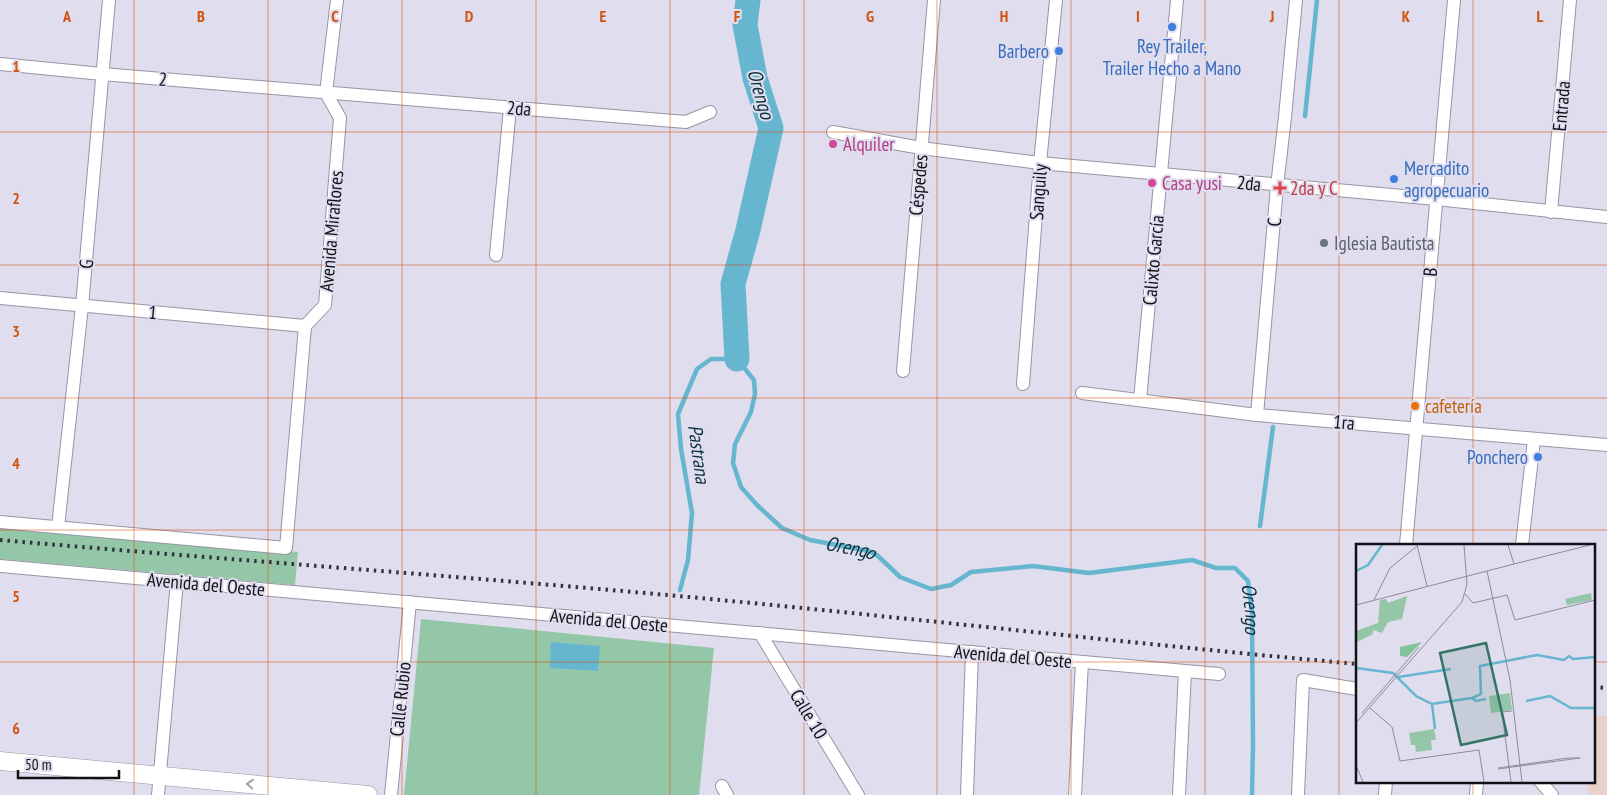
<svg xmlns="http://www.w3.org/2000/svg" width="1607" height="795" font-family="'PT Sans Narrow',sans-serif">
	<style>
		.industrial { fill: #e9d0c8 }
		.green { fill: #93c7a7 }
		.water { fill: #67b6d0 }
		.lines { fill: none; stroke-linecap: round; stroke-linejoin: round }
		.stream { stroke: #67b6d0; stroke-width: 4.5 }
		.river { stroke: #67b6d0; stroke-width: 25 }
		.street-casing { stroke: #9794a3; stroke-width: 14 }
		.secondary-casing { stroke: #9794a3; stroke-width: 19 }
		.street { stroke: #fff; stroke-width: 12 }
		.secondary { stroke: #fff; stroke-width: 18 }
		.rail { stroke: #34333b; stroke-width: 4; stroke-dasharray: 2.5 5; stroke-linecap: butt }
		.oneway { stroke: #a0a0a2 }
		.grid { fill: none; stroke: #d3520d; stroke-width: 1; stroke-opacity: 0.55 }
		.shop-dot { fill: #3f7fe0; stroke: #e0ddee; stroke-width: 2 }
		.hotel-dot { fill: #d1479c; stroke: #e0ddee; stroke-width: 2 }
		.health-dot { fill: #e0444e; stroke: #e0ddee; stroke-width: 2 }
		.worship-dot { fill: #6b7280; stroke: #e0ddee; stroke-width: 2 }
		.food-dot { fill: #e8710a; stroke: #e0ddee; stroke-width: 2 }
		.labels { text-anchor: middle; stroke-width: 4; stroke-linejoin: round; paint-order: stroke }
		.shop-label { font-size: 19px; fill: #366cbe; stroke: #e0ddee; text-anchor: end }
		.street-label { font-size: 19px; fill: #121117; stroke: #e0ddee }
		.hotel-label { font-size: 19px; fill: #b23c85; stroke: #e0ddee; text-anchor: start }
		.health-label { font-size: 19px; fill: #be3a42; stroke: #e0ddee; text-anchor: start }
		.worship-label { font-size: 19px; fill: #5b616d; stroke: #e0ddee; text-anchor: start }
		.food-label { font-size: 19px; fill: #c56008; stroke: #e0ddee; text-anchor: start }
		.water-label { font-size: 20px; font-style: italic; fill: #0d333e; stroke: #e0ddee }
		.inset-river { fill: none; stroke: #67b6d0; stroke-width: 2.5 }
		.inset-road { fill: none; stroke: #8e8b98; stroke-width: 1 }
		.view { fill: #347464; fill-opacity: 0.15; stroke: #347464; stroke-width: 2.5 }
		.inset-edge { fill: none; stroke: #121117; stroke-width: 2.5 }
		.grid-label { font-size: 16px; text-anchor: middle; font-weight: bold; fill: #d3520d; stroke: #e0ddee; stroke-width: 4; stroke-linejoin: round; paint-order: stroke }
	</style>
	<rect width="100%" height="100%" fill="#e0ddee"/>
	<!-- industrial -->
	<path class="industrial" d="M1595 716H1607V795L1588 794 1587 781H1593V723Z"/>
	<!-- green -->
	<g class="green">
		<path d="M0 527 298 552 295 585 0 559Z"/>
		<path d="M421 619 714 648 699 795H404Z"/>
	</g>
	<!-- water -->
	<path class="water" d="M551 642 600 646 598 671 550 668Z"/>
	<g class="lines">
		<!-- stream -->
		<g class="stream">
			<path d="M1305 116 1317 0"/>
			<path d="M1260 526 1273 427"/>
			<path id="s1" d="M680 590 688 560 692 513 681 449 678 414 697 369 711 359H737L754 380 755 394 751 412 735 444 733 463 741 487 758 506 782 528 810 540 869 551 878 556 900 577 931 589 951 585 971 572 1033 566 1089 573 1192 560 1216 568H1235L1248 581 1252 613 1253 745 1252 795"/>
		</g>
		<!-- river -->
		<path class="river" d="M737 359 733 284 748 230 771 128 755 78 745 25 748 0"/>
		<defs>
			<g id="street">
				<path d="M0 64 102 74 686 122 710 112"/>
				<path d="M833 132 921 148 1040 163 1436 199 1607 217"/>
				<path d="M1551 212 1570 0"/>
				<path d="M496 255 510 108"/>
				<path d="M0 298 305 326"/>
				<path d="M903 371 934 0"/>
				<path d="M1023 384 1040 163 1056 0"/>
				<path d="M1082 393 1257 415 1607 445"/>
				<path d="M1140 400 1177 0"/>
				<path d="M1257 415 1277 186 1285 117 1296 0"/>
				<path d="M0 522 286 548 305 326 325 305 340 118 326 93 337 0"/>
				<path d="M58 527 82 306 109 0"/>
				<path d="M1406 545 1454 0"/>
				<path d="M1522 545 1534 440"/>
				<path d="M0 566 1219 674"/>
				<path d="M760 633 858 795"/>
				<path d="M1540 781 1552 795"/>
				<path d="M722 786 727 795"/>
				<path d="M158 795 177 581"/>
				<path d="M391 795 410 602"/>
				<path d="M967 795 972 652"/>
				<path d="M1075 795 1082 662"/>
				<path d="M1179 795 1185 671"/>
				<path d="M1298 795 1303 680 1357 689"/>
				<path d="M1385 795 1386 781"/>
				<path d="M1476 795 1477 781"/>
			</g>
			<path id="secondary" d="M0 761 368 795"/>
		</defs>
		<!-- street casing -->
		<use href="#street" class="street-casing"/>
		<!-- secondary casing -->
		<use href="#secondary" class="secondary-casing"/>
		<!-- street -->
		<use href="#street" class="street"/>
		<!-- secondary -->
		<use href="#secondary" class="secondary"/>
		<!-- rail -->
		<g class="rail">
			<path d="M0 540C230 560 460 576 689 597 912 618 1134 644 1357 664"/>
			<path d="M1593 687 1607 688"/>
		</g>
	</g>
	<!-- one-way arrows -->
	<defs><path id="oneway-chevron" d="M-2-3.5L2.5 0L-2 3.5" fill="none" stroke-width="1.6" stroke-linecap="round" stroke-linejoin="round" transform="scale(1.25)"/></defs>
	<use class="oneway" href="#oneway-chevron" transform="translate(250 784) rotate(-175)"/>
	<!-- grid -->
	<path class="grid" d="M134 0V795M268 0V795M402 0V795M536 0V795M670 0V795M804 0V795M937 0V795M1071 0V795M1205 0V795M1339 0V795M1473 0V545M0 132H1607M0 265H1607M0 398H1607M0 530H1607M0 662H1357M1593 662H1607M1473 781V795"/>
	<!-- markers -->
	<g class="shop-dot">
		<circle cx="1172" cy="27" r="5"/>
		<circle cx="1059" cy="51" r="5"/>
		<circle cx="1394" cy="179" r="5"/>
		<circle cx="1538" cy="457" r="5"/>
	</g>
	<g class="hotel-dot">
		<circle cx="833" cy="144" r="5"/>
		<circle cx="1152" cy="183" r="5"/>
	</g>
	<path class="health-dot" d="M1277.5 180.5h5v5h5v5h-5v5h-5v-5h-5v-5h5z"/>
	<circle class="worship-dot" cx="1324" cy="243" r="5"/>
	<circle class="food-dot" cx="1415" cy="406" r="5"/>
	<g class="labels">
		<!-- shop labels -->
		<g class="shop-label">
			<text x="1172" y="53" text-anchor="middle">Rey Trailer,<tspan x="1172" dy="22">Trailer Hecho a Mano</tspan></text>
			<text x="1049" y="58">Barbero</text>
			<text x="1404" y="175" text-anchor="start">Mercadito<tspan x="1404" dy="22">agropecuario</tspan></text>
			<text x="1528" y="464">Ponchero</text>
		</g>
		<!-- street labels -->
		<g class="street-label">
			<text transform="translate(163 79) rotate(5)" y="7">2</text>
			<text transform="translate(1561 106) rotate(-85)" y="7">Entrada</text>
			<text transform="translate(519 108) rotate(5)" y="7">2da</text>
			<text transform="translate(1249 183) rotate(6)" y="7">2da</text>
			<text transform="translate(918 185) rotate(-85)" y="7">Céspedes</text>
			<text transform="translate(1038 192) rotate(-86)" y="7">Sanguily</text>
			<text transform="translate(1274 222) rotate(-85)" y="7">C</text>
			<text transform="translate(331 231) rotate(-85)" y="7">Avenida Miraflores</text>
			<text transform="translate(1153 260) rotate(-85)" y="7">Calixto García</text>
			<text transform="translate(86 264) rotate(-85)" y="7">G</text>
			<text transform="translate(1430 272) rotate(-85)" y="7">B</text>
			<text transform="translate(153 312) rotate(5)" y="7">1</text>
			<text transform="translate(1344 422) rotate(5)" y="7">1ra</text>
			<text transform="translate(206 584) rotate(5)" y="7">Avenida del Oeste</text>
			<text transform="translate(609 620) rotate(5)" y="7">Avenida del Oeste</text>
			<text transform="translate(1013 656) rotate(5)" y="7">Avenida del Oeste</text>
			<text transform="translate(400 699) rotate(-84)" y="7">Calle Rubio</text>
			<text transform="translate(809 714) rotate(59)" y="7">Calle 10</text>
		</g>
		<!-- hotel labels -->
		<g class="hotel-label">
			<text x="843" y="151">Alquiler</text>
			<text x="1162" y="190">Casa yusi</text>
		</g>
		<!-- health labels -->
		<g class="health-label">
			<text x="1290" y="195">2da y C</text>
		</g>
		<!-- worship labels -->
		<g class="worship-label">
			<text x="1334" y="250">Iglesia Bautista</text>
		</g>
		<!-- food labels -->
		<g class="food-label">
			<text x="1425" y="413">cafetería</text>
		</g>
		<!-- water labels -->
		<g class="water-label">
			<text transform="translate(761 94) rotate(74)" y="7">Orengo</text>
			<text transform="translate(699 454) rotate(82)" y="7">Pastrana</text>
			<text dy="7" stroke="none"><textPath href="#s1" startOffset="540">Orengo</textPath></text>
			<text dy="7" stroke="none"><textPath href="#s1" startOffset="990">Orengo</textPath></text>
		</g>
	</g>
	<!-- overview -->
	<g transform="translate(1356 544)">
		<rect width="239" height="239" fill="#e0ddee"/>
		<path d="M235 49 236 56 211 61 209 55ZM51 52 46 75 32 78 26 89 17 86V90L1 98 0 87 22 79 24 56 30 55 32 59ZM154 149 156 166 135 169 133 152ZM78 185 80 196H75L76 206 60 208 59 201H55L53 189Z" fill="#93c7a7"/>
		<path d="M66 98 51 113 44 112V103Z" fill="#81c19b"/>
		<path class="inset-river" d="M0 27 12 21 26 1M0 124 37 129 60 152 76 160 116 154M42 133 95 125M116 154 125 150 124 122 181 111 208 116 213 112 217 115 239 113M116 154 120 157 130 155M170 157 194 152 215 164H239M76 160 79 185"/>
		<path class="inset-road" d="M61 1 71 42M158 20 234 1M131 27 154 136 166 238M109 50 117 59 151 51 159 76 239 56M18 56 34 24 61 2M0 61 158 20 152 1M14 164 36 183 44 217 123 206 128 238M6 169 63 103M0 179 106 58 111 40 108 1M0 221 7 238M142 224 212 214H224L142 225M155 238 146 168 156 167"/>
		<path class="view" d="M130 99 151 191 105 201 84 109Z"/>
		<rect width="239" height="239" class="inset-edge"/>
	</g>
	<g class="grid-label">
		<text x="67" y="22">A</text>
		<text x="201" y="22">B</text>
		<text x="335" y="22">C</text>
		<text x="469" y="22">D</text>
		<text x="603" y="22">E</text>
		<text x="737" y="22">F</text>
		<text x="870" y="22">G</text>
		<text x="1004" y="22">H</text>
		<text x="1138" y="22">I</text>
		<text x="1272" y="22">J</text>
		<text x="1406" y="22">K</text>
		<text x="1540" y="22">L</text>
		<text x="16" y="72">1</text>
		<text x="16" y="204">2</text>
		<text x="16" y="337">3</text>
		<text x="16" y="469">4</text>
		<text x="16" y="602">5</text>
		<text x="16" y="734">6</text>
	</g>
	<!-- scale -->
	<path d="M18 770v8h101v-8" fill="none" stroke="#121117" stroke-width="2.5"/>
	<text x="25" y="770" font-size="15" fill="#121117" stroke="#e0ddee" stroke-width="4" paint-order="stroke">50 m</text>
</svg>
